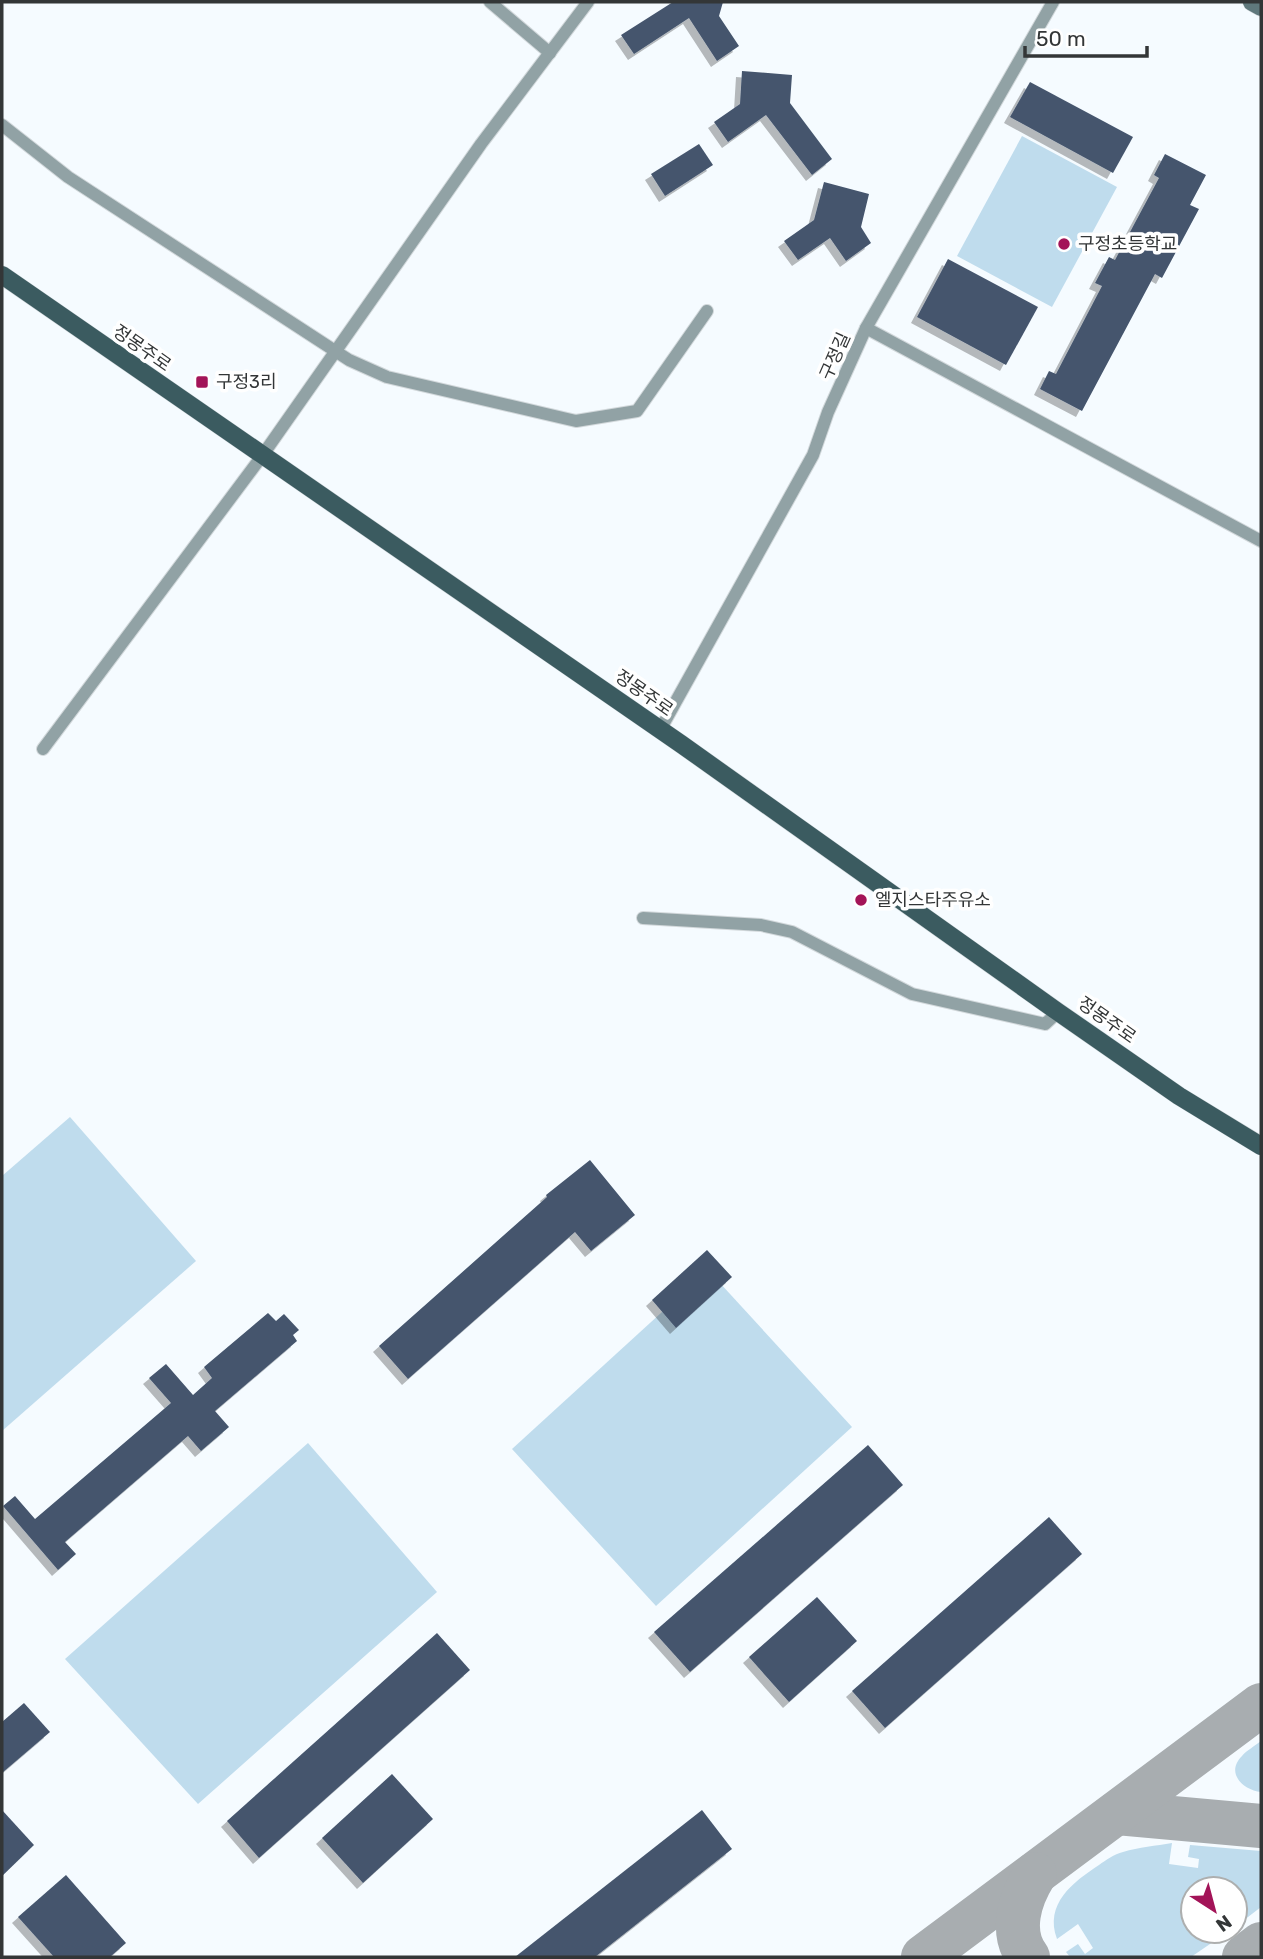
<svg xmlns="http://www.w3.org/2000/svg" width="1263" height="1959" font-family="Rubik,'Noto Sans KR',sans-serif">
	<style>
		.green { fill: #bfdced }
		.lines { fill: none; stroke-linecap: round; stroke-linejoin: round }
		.taxiway { stroke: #a8adb0; stroke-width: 44 }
		.building { fill: #45556d; filter: url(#shadow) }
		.street-casing { stroke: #d2d8db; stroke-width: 14 }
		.secondary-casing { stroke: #d2d8db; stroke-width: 19 }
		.primary-casing { stroke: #d2d8db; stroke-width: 19 }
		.street { stroke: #91a2a5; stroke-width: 12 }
		.secondary { stroke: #5f787c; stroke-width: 18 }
		.primary { stroke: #3b5b60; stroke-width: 18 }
		.poi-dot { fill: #a31458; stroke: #fff; stroke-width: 2.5 }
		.labels { text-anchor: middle; stroke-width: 7; stroke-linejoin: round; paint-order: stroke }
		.poi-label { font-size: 18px; fill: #333637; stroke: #fff; text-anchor: start }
		.street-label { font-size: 18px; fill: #333637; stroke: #fff }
	</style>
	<defs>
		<filter id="shadow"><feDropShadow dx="-6" dy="6" stdDeviation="0" flood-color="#0004"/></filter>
	</defs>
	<rect width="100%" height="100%" fill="#f5fbff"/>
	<!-- green -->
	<g class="green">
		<path d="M1022 136 1117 187 1052 307 957 256Z"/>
		<path d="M70 1117 196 1261 2 1431V1176Z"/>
		<path d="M708 1270 852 1427 656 1606 512 1449Z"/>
		<path d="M308 1443 437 1592 198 1804 65 1659Z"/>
		<path d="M1261 1741V1792C1243 1790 1225 1773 1242 1756 1247 1750 1255 1746 1261 1741Z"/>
		<path d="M1172 1843 1169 1864 1198 1868 1199 1859 1188 1857 1190 1845 1261 1851V1907L1235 1927V1889H1193V1931H1229L1191 1957H1070L1066 1952 1078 1944 1085 1954 1093 1948 1078 1924 1057 1939C1044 1904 1073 1882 1099 1865 1106 1860 1114 1854 1123 1852 1139 1847 1156 1846 1172 1843Z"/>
	</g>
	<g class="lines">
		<!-- taxiway -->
		<g class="taxiway">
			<path d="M1117 1813 1261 1826"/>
			<path d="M923 1957 1261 1705"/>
			<path d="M1028 1957C1009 1932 1020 1898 1035 1874"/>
			<path d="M1244 1957 1261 1944"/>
		</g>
	</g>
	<!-- building -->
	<g class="building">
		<path d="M673 2H723L719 16 739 46 717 61 689 18 634 54 621 35Z"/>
		<path d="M742 71 792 75 790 103 832 159 812 175 766 115 728 142 714 122 740 104Z"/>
		<path d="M1030 82 1133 137 1113 173 1010 117Z"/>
		<path d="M699 144 713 165 665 196 651 174Z"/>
		<path d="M1165 154 1206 175 1190 205 1199 209 1162 278 1155 274 1082 411 1040 389 1049 371 1056 374 1102 286 1095 283 1109 257 1115 260 1159 178 1154 175Z"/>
		<path d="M824 182 869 194 861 227 871 243 846 261 830 238 798 260 784 241 814 220Z"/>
		<path d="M948 259 1038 307 1006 365 917 317Z"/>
		<path d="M590 1160 635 1215 591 1251 575 1232 408 1379 379 1346 547 1197 546 1195Z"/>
		<path d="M707 1250 732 1277 676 1328 652 1300Z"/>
		<path d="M268 1313 276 1321 284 1314 299 1330 293 1335 297 1341 215 1411 229 1427 201 1451 188 1436 65 1542 76 1554 58 1570 3 1506 15 1496 35 1519 171 1403 149 1378 166 1364 193 1395 212 1378 204 1367Z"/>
		<path d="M868 1445 903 1485 690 1672 654 1632Z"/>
		<path d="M1049 1517 1082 1554 885 1728 852 1691Z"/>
		<path d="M817 1597 857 1641 789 1702 749 1657Z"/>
		<path d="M437 1633 470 1670 259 1858 227 1821Z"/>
		<path d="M24 1703 50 1732 2 1773V1722Z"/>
		<path d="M392 1774 433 1819 363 1883 322 1838Z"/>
		<path d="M2 1810 34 1845 2 1876Z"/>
		<path d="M702 1810 732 1849 595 1957H515Z"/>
		<path d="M66 1875 126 1943 110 1957H54L18 1917Z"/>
	</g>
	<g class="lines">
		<defs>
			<g id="street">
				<path d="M490 2 550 53"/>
				<path d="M2 125 68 177 349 360 387 377 576 421 637 411 707 311"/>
				<path d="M866 328 1261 541"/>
				<path d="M660 730 813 455 828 412 866 328 1053 2"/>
				<path d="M43 749 262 456 481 144 588 2"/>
				<path d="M643 918 761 925 792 932 912 994 1045 1024 1058 1012"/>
			</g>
			<path id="secondary" d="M1252 2 1261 7"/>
			<path id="primary" d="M2 275 681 744 1058 1012 1179 1096 1261 1146"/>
		</defs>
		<!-- street casing -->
		<use href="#street" class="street-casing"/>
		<!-- secondary casing -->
		<use href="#secondary" class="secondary-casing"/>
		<!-- primary casing -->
		<use href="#primary" class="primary-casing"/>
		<!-- street -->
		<use href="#street" class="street"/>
		<!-- secondary -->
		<use href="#secondary" class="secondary"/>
		<!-- primary -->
		<use href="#primary" class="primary"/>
	</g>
	<!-- markers -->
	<g class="poi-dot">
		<circle cx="1064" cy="244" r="7"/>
		<rect x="195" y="375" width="14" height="14" rx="3.5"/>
		<circle cx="861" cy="900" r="7"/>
	</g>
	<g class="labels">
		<!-- poi labels -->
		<g class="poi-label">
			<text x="1078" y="250">구정초등학교</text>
			<text x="216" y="388">구정3리</text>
			<text x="875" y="906">엘지스타주유소</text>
		</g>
		<!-- street labels -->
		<g class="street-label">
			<text transform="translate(142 348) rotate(35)" y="6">정몽주로</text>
			<text transform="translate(835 356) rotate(-66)" y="6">구정길</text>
			<text transform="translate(644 693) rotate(35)" y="6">정몽주로</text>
			<text transform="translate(1107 1020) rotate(35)" y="6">정몽주로</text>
		</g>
	</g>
	<!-- border -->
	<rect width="1263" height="1959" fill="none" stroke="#333637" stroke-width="7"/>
	<!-- north arrow -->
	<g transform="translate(1214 1910) rotate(144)"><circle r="33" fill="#ffffff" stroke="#adafaf" stroke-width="2"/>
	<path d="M0-5L12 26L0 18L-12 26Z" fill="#a31458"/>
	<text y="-10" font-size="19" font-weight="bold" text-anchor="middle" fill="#333637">N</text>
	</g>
	<!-- scale -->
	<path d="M1025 46v10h122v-10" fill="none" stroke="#333637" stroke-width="3.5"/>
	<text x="1036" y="46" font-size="21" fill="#333637" stroke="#ffffff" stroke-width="5" paint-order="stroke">50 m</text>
</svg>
